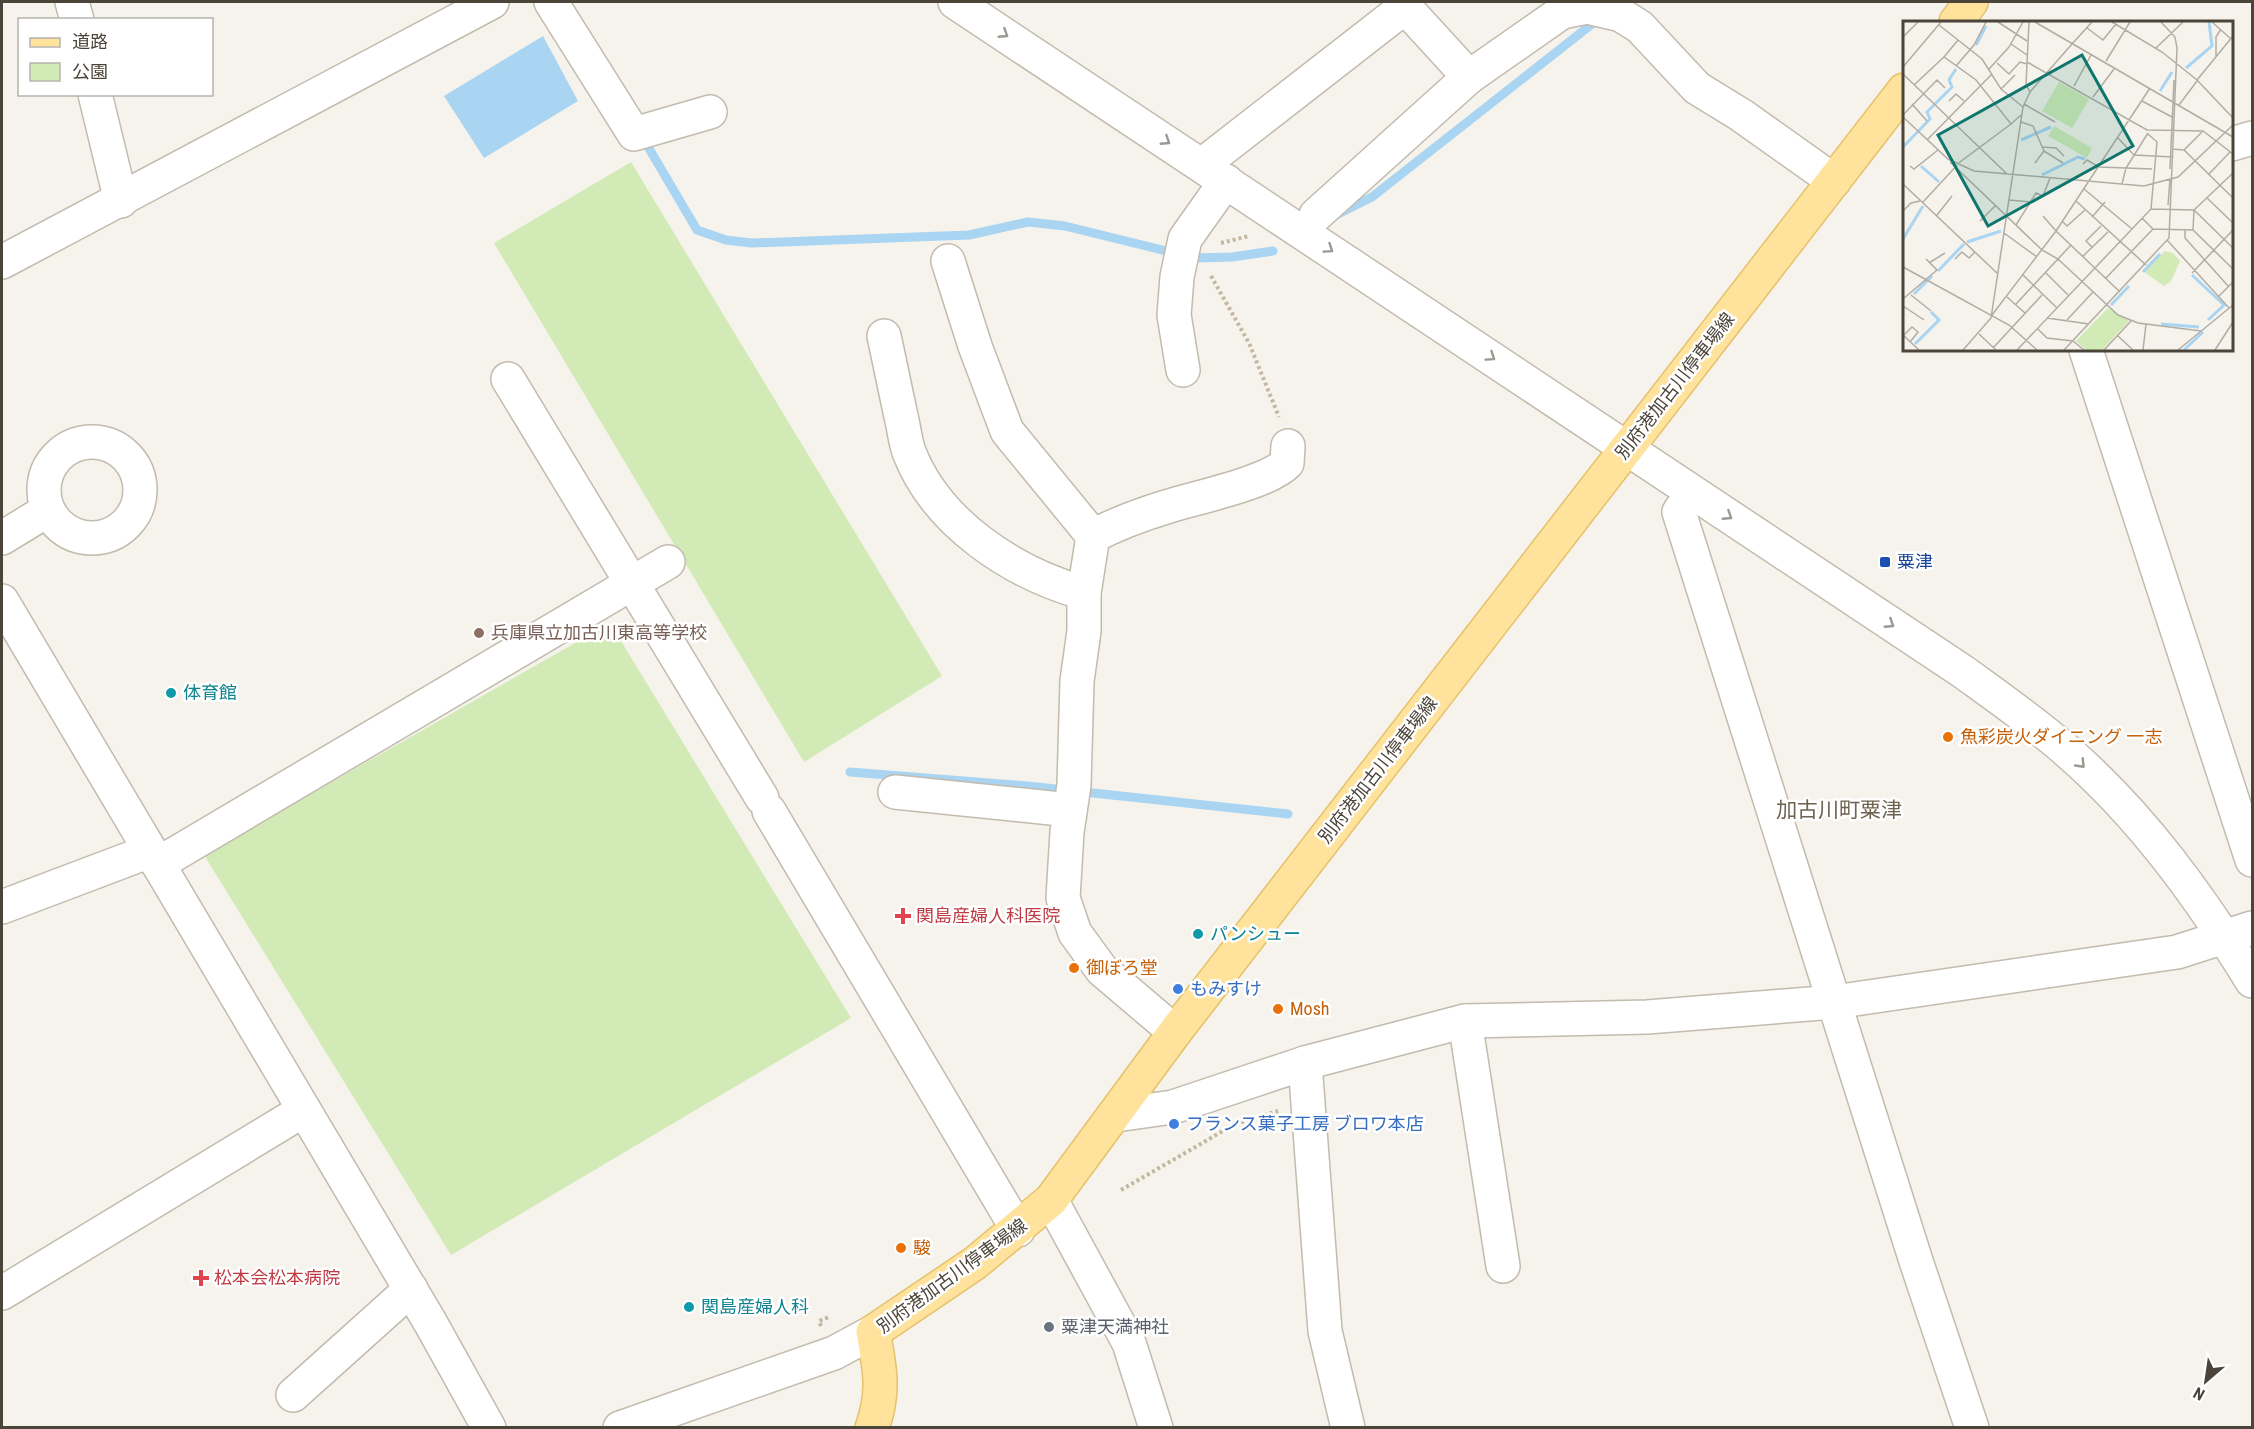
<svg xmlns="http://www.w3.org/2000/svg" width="2254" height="1429" font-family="'Roboto Condensed','Noto Sans JP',sans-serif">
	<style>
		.green { fill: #d2eab5 }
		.water { fill: #a9d4f2 }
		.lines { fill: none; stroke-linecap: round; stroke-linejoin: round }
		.stream { stroke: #a9d4f2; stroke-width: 9 }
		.minor-casing { stroke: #c2bbae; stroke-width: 36 }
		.major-casing { stroke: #e6c16a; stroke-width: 36 }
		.path { stroke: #c4b79f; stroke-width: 4; stroke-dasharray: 3 3; stroke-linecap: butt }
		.minor { stroke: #fff; stroke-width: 33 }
		.major { stroke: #ffe39c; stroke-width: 33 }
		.oneway { stroke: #9c9892 }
		.transit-dot { fill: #1a4fb4; stroke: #fff; stroke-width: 2 }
		.education-dot { fill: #8d6e63; stroke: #fff; stroke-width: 2 }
		.culture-dot { fill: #0f9aa8; stroke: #fff; stroke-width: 2 }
		.food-dot { fill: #e8710a; stroke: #fff; stroke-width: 2 }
		.health-dot { fill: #e0444e; stroke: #fff; stroke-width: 2 }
		.shop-dot { fill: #3f7fe0; stroke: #fff; stroke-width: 2 }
		.worship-dot { fill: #6b7280; stroke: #fff; stroke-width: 2 }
		.labels { text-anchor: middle; stroke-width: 5; stroke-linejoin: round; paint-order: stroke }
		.street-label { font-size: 18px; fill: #4b4439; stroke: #fff }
		.transit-label { font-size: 18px; fill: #164399; stroke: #fff; text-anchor: start }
		.education-label { font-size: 18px; fill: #785e54; stroke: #fff; text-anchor: start }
		.culture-label { font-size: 18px; fill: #0d838f; stroke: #fff; text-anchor: start }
		.food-label { font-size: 18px; fill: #c56008; stroke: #fff; text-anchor: start }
		.health-label { font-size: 18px; fill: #be3a42; stroke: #fff; text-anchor: start }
		.shop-label { font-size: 18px; fill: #366cbe; stroke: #fff; text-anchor: start }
		.worship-label { font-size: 18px; fill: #5b616d; stroke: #fff; text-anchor: start }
		.quarter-label { font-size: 21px; fill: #6e6250; stroke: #fff }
		.inset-river { fill: none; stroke: #a9d4f2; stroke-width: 3 }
		.inset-road { fill: none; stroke: #b2ada4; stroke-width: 1.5 }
		.view { fill: #0f766e; fill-opacity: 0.15; stroke: #0f766e; stroke-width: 3 }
		.inset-edge { fill: none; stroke: #4b4439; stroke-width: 3 }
	</style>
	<rect width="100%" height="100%" fill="#f6f3ec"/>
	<!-- green -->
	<g class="green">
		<path d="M631 162 942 676 804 762 494 243Z"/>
		<path d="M610 623 851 1018 451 1255 204 855Z"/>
	</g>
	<!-- water -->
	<path class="water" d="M543 36 578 101 484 158 444 96Z"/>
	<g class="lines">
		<!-- stream -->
		<g class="stream">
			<path d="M647 145 697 230 726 240 752 243 969 235 1028 222 1065 226 1195 258 1232 257 1273 251"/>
			<path d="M1336 215 1372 197 1592 24"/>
			<path d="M850 772 1028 786 1288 814"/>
		</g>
		<defs>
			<g id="minor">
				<path d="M72 2 77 20"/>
				<path d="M551 2 634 134 710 112"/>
				<path d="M955 2 1962 671C1998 697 2034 722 2067 751 2142 816 2201 898 2252 981"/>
				<path d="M95 94 121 201"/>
				<path d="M2232 144 2252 138"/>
				<path d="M1202 165 1405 7 1469 77 1562 12 1587 7 1621 15 1640 27 1697 88 1741 115 1834 181"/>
				<path d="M1316 215 1469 77"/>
				<path d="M948 261 975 346 1007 431 1093 536"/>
				<path d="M2 262 492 2"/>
				<path d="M884 336C890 363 895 389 901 416 904 428 905 441 909 452 937 524 1013 573 1084 593"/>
				<path d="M2086 350 2252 860"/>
				<path d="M1183 370 1174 315 1177 277 1185 239 1226 181"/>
				<path d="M508 379 762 798"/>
				<circle cx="92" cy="490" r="48"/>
				<path d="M1692 493 1679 512 1916 1261 1972 1428"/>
				<path d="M2 538 48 510"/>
				<path d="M2 601 430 1322 489 1428"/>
				<path d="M895 792 1070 810"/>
				<path d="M769 811 1018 1230"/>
				<path d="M158 864 668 562"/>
				<path d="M2 907 150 851"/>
				<path d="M1465 1021 1503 1266"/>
				<path d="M1175 1032 1102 970 1075 933 1063 898 1067 832 1074 785 1077 681 1084 631V593L1093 536C1116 524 1140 515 1166 507 1194 498 1268 483 1287 463L1288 446"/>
				<path d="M1305 1063 1465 1021 1647 1017 1834 1002 2177 952 2252 928"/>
				<path d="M1116 1115 1173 1107 1305 1063 1325 1331 1348 1428"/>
				<path d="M1051 1200 1129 1343 1156 1428"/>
				<path d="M2 1293 304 1110"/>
				<path d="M293 1395 411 1289"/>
				<path d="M620 1428 834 1353 873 1332"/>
			</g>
			<g id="major">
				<path d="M1956 22 1971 2"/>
				<path d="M872 1428C885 1392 880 1368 873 1332L975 1263 1051 1200 1175 1032 1904 90"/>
			</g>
		</defs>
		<!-- minor casing -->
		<use href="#minor" class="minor-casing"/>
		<!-- major casing -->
		<use href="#major" class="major-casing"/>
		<!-- path -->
		<g class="path">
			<path d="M1221 243 1249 236"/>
			<path d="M1211 276 1249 343 1279 417"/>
			<path d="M1121 1190 1235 1124 1278 1111"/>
			<path d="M821 1326 819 1321 829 1317"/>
		</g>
		<!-- minor -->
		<use href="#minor" class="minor"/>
		<!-- major -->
		<use href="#major" class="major"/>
	</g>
	<!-- one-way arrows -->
	<defs><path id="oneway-chevron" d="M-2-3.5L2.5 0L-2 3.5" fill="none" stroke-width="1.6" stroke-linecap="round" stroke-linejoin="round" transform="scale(1.5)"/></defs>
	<g class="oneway">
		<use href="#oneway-chevron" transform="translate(1004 34) rotate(33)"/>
		<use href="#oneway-chevron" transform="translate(1166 141) rotate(33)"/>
		<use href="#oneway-chevron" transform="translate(1329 249) rotate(34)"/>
		<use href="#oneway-chevron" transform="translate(1491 357) rotate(34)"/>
		<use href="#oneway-chevron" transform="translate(1728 516) rotate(33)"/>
		<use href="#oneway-chevron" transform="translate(1890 624) rotate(33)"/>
		<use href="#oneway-chevron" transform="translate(2081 764) rotate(46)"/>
	</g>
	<!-- markers -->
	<rect class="transit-dot" x="1879" y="556" width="12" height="12" rx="3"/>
	<circle class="education-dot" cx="479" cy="633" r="6"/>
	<g class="culture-dot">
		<circle cx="171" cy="693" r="6"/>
		<circle cx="1198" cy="934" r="6"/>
		<circle cx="689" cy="1307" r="6"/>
	</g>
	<g class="food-dot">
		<circle cx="1948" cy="737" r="6"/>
		<circle cx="1074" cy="968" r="6"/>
		<circle cx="1278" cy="1009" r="6"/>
		<circle cx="901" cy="1248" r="6"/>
	</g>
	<g class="health-dot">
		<path d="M900 907h6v6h6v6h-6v6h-6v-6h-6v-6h6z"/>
		<path d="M198 1269h6v6h6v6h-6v6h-6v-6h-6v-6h6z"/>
	</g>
	<g class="shop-dot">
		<circle cx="1178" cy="989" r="6"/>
		<circle cx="1174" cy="1124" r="6"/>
	</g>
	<circle class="worship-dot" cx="1049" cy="1327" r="6"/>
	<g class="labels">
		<!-- street labels -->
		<g class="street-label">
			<text transform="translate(1675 386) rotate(-52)" y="6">別府港加古川停車場線</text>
			<text transform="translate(1378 770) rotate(-52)" y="6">別府港加古川停車場線</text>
			<text transform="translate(952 1276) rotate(-36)" y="6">別府港加古川停車場線</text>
		</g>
		<!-- transit labels -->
		<g class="transit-label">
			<text x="1897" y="568">粟津</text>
		</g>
		<!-- education labels -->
		<g class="education-label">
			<text x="491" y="639">兵庫県立加古川東高等学校</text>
		</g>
		<!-- culture labels -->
		<g class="culture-label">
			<text x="183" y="699">体育館</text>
			<text x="1210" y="940">パンシュー</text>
			<text x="701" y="1313">関島産婦人科</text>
		</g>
		<!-- food labels -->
		<g class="food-label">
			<text x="1960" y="743">魚彩炭火ダイニング 一志</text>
			<text x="1086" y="974">御ぼろ堂</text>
			<text x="1290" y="1015">Mosh</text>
			<text x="913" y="1254">駿</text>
		</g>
		<!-- health labels -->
		<g class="health-label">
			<text x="916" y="922">関島産婦人科医院</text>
			<text x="214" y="1284">松本会松本病院</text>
		</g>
		<!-- shop labels -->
		<g class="shop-label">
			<text x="1190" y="995">もみすけ</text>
			<text x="1186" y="1130">フランス菓子工房 ブロワ本店</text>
		</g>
		<!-- worship labels -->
		<g class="worship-label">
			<text x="1061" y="1333">粟津天満神社</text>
		</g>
		<!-- quarter labels -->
		<g class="quarter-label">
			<text x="1839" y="817">加古川町粟津</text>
		</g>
	</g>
	<!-- overview -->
	<g transform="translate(1903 21)">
		<rect width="330" height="330" fill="#f6f3ec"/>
		<path d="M156 61 186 78 169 107 139 90ZM151 105 189 127 184 137 145 115ZM262 230 270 232 277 240 268 260 261 265 240 250ZM205 287 226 300 199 329H183L173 320Z" fill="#d2eab5"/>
		<path class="inset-river" d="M73 24 83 5M283 47 309 25 306 1M257 70 269 51M118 119 148 106M0 126 27 98 24 91 49 66 46 59 53 48M18 145 36 161M139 154 175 136 182 138M0 218 20 185M64 221 98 210M35 250 61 223M240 251 257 233M289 254 321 284 305 299M11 273 29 255M208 284 226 265M258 303 296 306M12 323 36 299 28 291M281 329 300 311"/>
		<path class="inset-road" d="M95 1 124 20M132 1 330 116M209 1 259 31 294 59 330 97M309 1 328 18M36 4 79 38 98 68 120 86M184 7 200 19 213 3M0 16 15 1M108 23 124 34M169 23 189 1M253 27 280 1M41 36 55 19M313 36V16L318 8M203 40 227 1M124 41 244 109 300 110 330 133M94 42 106 53 117 41 124 43M53 45 71 24 83 1M0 46 38 1M86 48 106 26 120 1M0 53 104 153M294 59 330 15M11 64 41 36 73 59 108 103 118 94M171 65 188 34M98 68 112 54M127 71 169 23M190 76 211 48M46 80 53 73 61 80M239 80 269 96M9 83 24 100M121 83 152 101M276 84 294 60M0 94 34 59 42 67M0 96 45 138 71 150 241 165 275 156 330 104M118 101 130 105 141 130 132 142M215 117 231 134 270 136M24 119 89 53M139 126 153 127 161 135M269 128 281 129 330 177M281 129 299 111M141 130 160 142M47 141 139 229 155 238 215 294 235 302 298 310M180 143 184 139 196 146 249 148M7 145 11 148 35 129M267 148 271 59M306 153 327 131M0 163 94 252M219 163 223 147 245 112M181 168 229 208M304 177 330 202M106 179 128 181M173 180 243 244M20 181 57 141 108 103M265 184 267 158M248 188 291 189 330 227M0 190 8 182 17 180M34 194 49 175M140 195 153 210M189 196 202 181M239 197 250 208 290 209 330 248M77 200 92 185M159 200 164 205 182 189M113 204 133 172 140 175 147 157M282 209V217L326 266M290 209 291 189 330 152M153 210 217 271M101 212 134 236M264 219 326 287M189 226 183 220 198 205M180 235 205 211M52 238 59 231 66 237 72 231M26 242 42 232M0 246 106 304 134 329M143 252 165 274M289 252 330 209M120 254 154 287M203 257 250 208M8 274 28 290M104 276 122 292M315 276 330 261M0 278 34 249 23 238M113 283 168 224M0 285 21 299M89 294 153 210 247 67M144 297 186 303M163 300 190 271M134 307 144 317 170 320 181 329M76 313 93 329M0 314 16 329M1 314 9 306 15 311 7 321M215 315 230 329M90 327 139 274M60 329 88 297 120 86 127 71 123 64 126 1M114 329 248 188 254 121 245 113M161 329 266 217 274 27 272 16 258 1M201 329 228 300M240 329 243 303M275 329 330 284M312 329 330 301"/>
		<path class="view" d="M179 34 230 125 85 205 35 114Z"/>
		<rect width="330" height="330" class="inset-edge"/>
	</g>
	<!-- border -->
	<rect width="2254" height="1429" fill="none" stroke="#4b4439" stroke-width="6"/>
	<!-- legend -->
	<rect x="18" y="18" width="195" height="78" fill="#ffffff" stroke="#b7b4b0" stroke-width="1.5"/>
	<rect x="30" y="38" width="30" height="9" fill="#ffe39c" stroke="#b7b4b0" stroke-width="1.5"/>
	<text x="72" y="48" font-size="18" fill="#4b4439">道路</text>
	<rect x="30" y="63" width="30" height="18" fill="#d2eab5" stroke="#b7b4b0" stroke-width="1.5"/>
	<text x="72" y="78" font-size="18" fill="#4b4439">公園</text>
	<!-- north arrow -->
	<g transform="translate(2206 1381) rotate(209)" stroke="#ffffff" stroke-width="4.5" paint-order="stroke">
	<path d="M0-4.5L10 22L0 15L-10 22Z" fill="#4b4439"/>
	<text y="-9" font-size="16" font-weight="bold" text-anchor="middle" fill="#4b4439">N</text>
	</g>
</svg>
